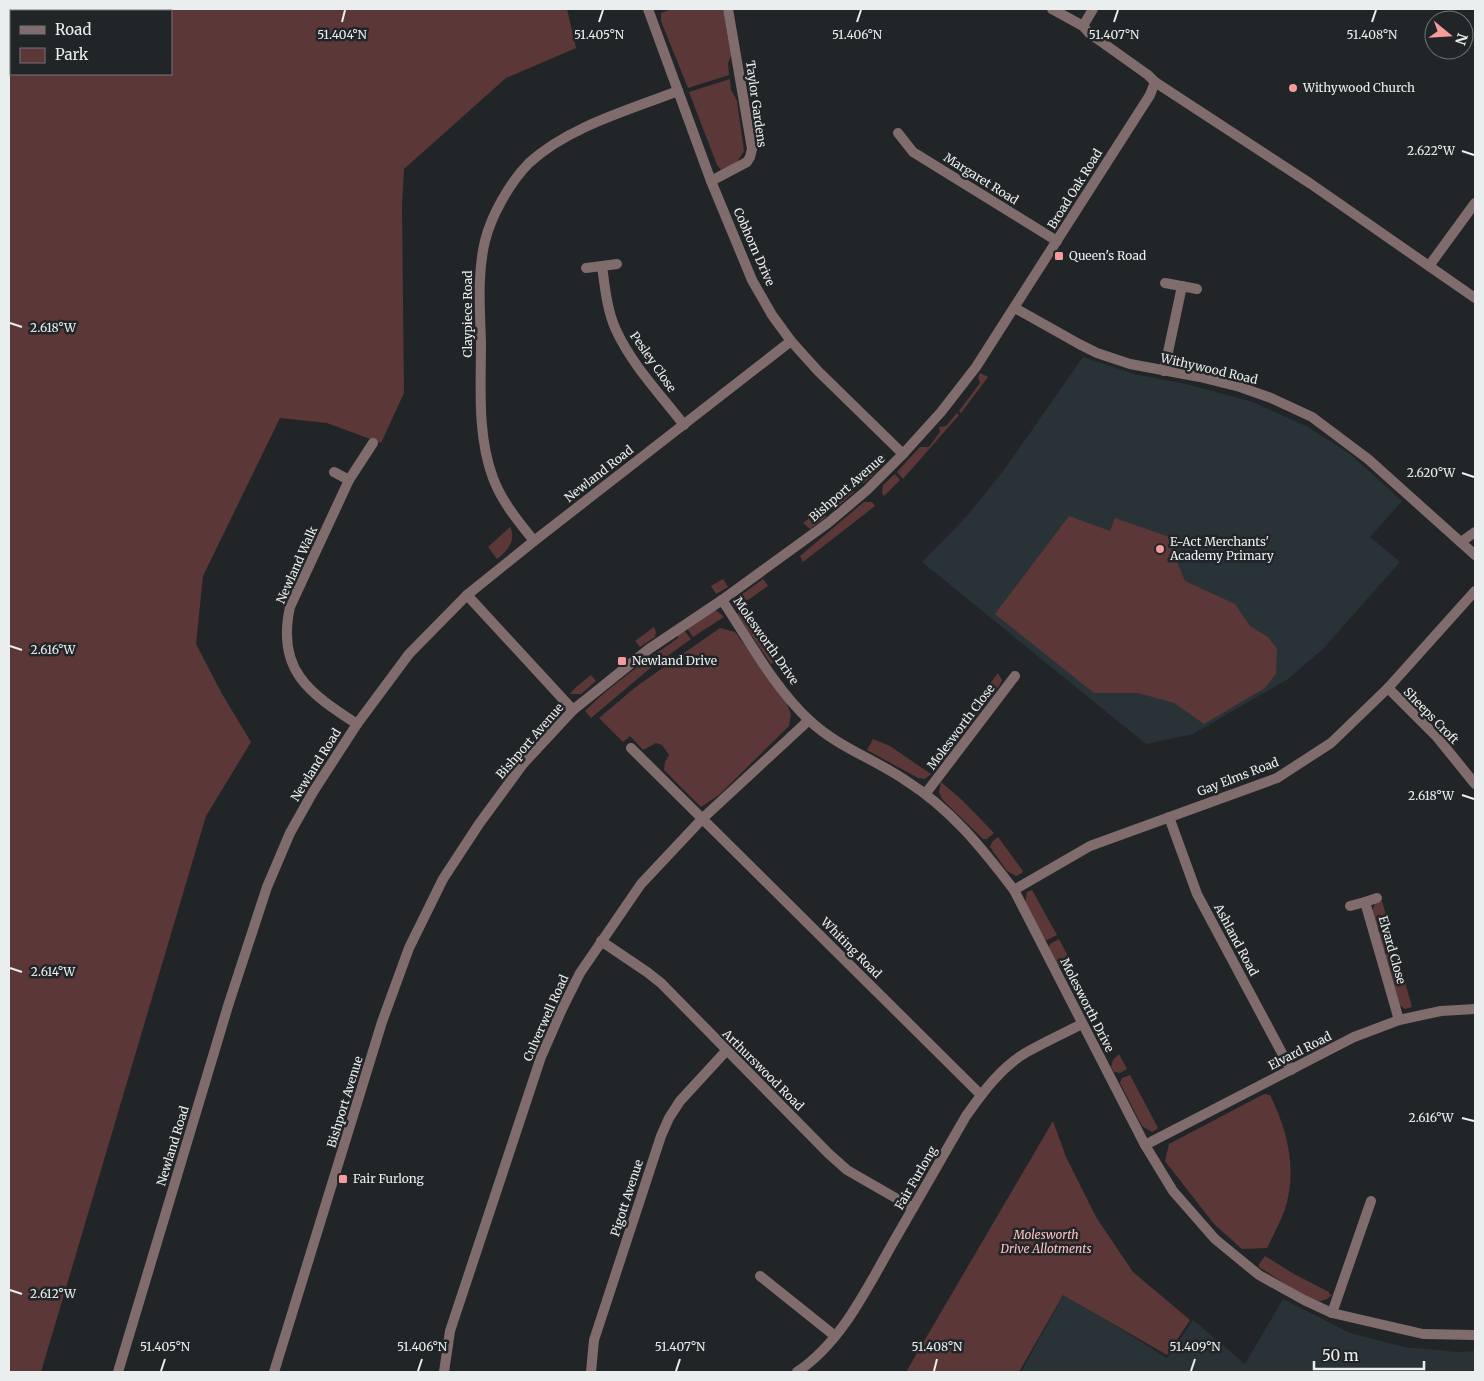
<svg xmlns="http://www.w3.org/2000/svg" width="1484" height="1381" font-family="Merriweather,serif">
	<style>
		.built { fill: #293237 }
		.green { fill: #5c3738; fill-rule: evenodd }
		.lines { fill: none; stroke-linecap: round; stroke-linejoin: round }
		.street { stroke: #806c6c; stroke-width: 10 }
		.ticks { fill: none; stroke: #ebeeef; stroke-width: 2 }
		.poi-dot { fill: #f59b9d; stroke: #222527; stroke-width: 2 }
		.labels { text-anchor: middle; stroke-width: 5; stroke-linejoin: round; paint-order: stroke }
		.poi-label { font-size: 12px; fill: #ebeeef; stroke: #222527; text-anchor: start }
		.street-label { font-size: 12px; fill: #ebeeef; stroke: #222527 }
		.park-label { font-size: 12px; font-style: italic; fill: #fdc2c2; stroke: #222527 }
		.ticks-label { font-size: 12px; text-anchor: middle; fill: #ebeeef; stroke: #222527; stroke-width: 5; stroke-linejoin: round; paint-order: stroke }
	</style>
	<rect width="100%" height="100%" fill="#222527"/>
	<!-- built -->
	<g class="built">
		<path d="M1083 357 1134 374 1186 384 1253 402 1308 427 1350 454 1402 501 1370 537 1400 562 1322 650 1288 679 1193 734 1146 744 922 562 967 516 1004 470Z"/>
		<path d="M1064 1294 1167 1358 1193 1320 1245 1364 1283 1299 1350 1333 1404 1347 1457 1352 1475 1351V1372H1021Z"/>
	</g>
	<!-- green -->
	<g class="green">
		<path d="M9 9H567L576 48 506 78 404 169 402 206 404 393 381 443 327 423 280 418 203 576 196 644 222 694 251 742 206 816 41 1372H9ZM11 11H171V74H11Z"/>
		<path d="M672 9H723L731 56 728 63 729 75 688 88 661 21V13Z"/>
		<path d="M730 79 731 90 737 101 744 151 737 162 721 170 717 165 689 92Z"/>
		<path d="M980 373 988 377 961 413 959 411 980 383 978 377Z"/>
		<path d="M957 413 959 415 903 479 897 472 920 447H929L940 432 939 427 946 426Z"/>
		<path d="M885 454C886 466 871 476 863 484L860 475Z"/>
		<path d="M895 474 900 480 884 496 882 493 883 485Z"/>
		<path d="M847 485 854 492 836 508 831 500Z"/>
		<path d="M864 502H872L875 506 803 562 800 556Z"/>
		<path d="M821 509 826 517 810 529 803 523Z"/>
		<path d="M1069 516 1110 531 1115 518 1175 539V557L1185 581 1235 604 1250 626 1268 637 1277 649 1276 674 1265 688 1204 724 1174 703 1138 693H1094L995 614Z"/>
		<path d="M510 527C517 540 507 551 497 559L488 547Z"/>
		<path d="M723 579 728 587 716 594 711 586Z"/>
		<path d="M763 579 768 586 748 600 743 599 741 595Z"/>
		<path d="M746 607 780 657 771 664 737 614Z"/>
		<path d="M709 611H717L724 617 693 637 686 627Z"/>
		<path d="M654 627 656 632 655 637 640 647 635 641Z"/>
		<path d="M720 628 735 632 786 702 791 714 789 726 719 795 701 807 664 770 665 762 669 755 662 745 656 743 643 750 630 736 623 742 599 718 637 686Z"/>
		<path d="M683 629 691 639 648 670 591 718 585 711C613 683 646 661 678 638V632Z"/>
		<path d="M998 673 1002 680 999 686 965 731 958 725Z"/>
		<path d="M591 675 596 681 581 694H570L576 687Z"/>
		<path d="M956 728 963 733 941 763H937L932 760Z"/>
		<path d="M873 739 890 746 931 774 925 779 918 778 867 750Z"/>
		<path d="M941 782 963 801 994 833 987 839H983L942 799 939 792Z"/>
		<path d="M998 837 1023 871 1022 873 1016 876 1007 871 990 847 992 842Z"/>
		<path d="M1032 890 1057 935 1047 940 1044 939 1025 903 1027 892Z"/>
		<path d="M1382 901 1389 926 1377 929 1372 911 1375 904Z"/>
		<path d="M1390 928 1396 948 1384 952 1378 932Z"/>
		<path d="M1059 939 1071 962 1059 966 1048 948 1050 944Z"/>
		<path d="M1396 950 1412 1007 1405 1009 1398 1004 1384 954Z"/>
		<path d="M1119 1054 1127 1069 1120 1073 1114 1072 1111 1067 1113 1060Z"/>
		<path d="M1130 1075 1158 1128 1152 1132 1142 1126 1120 1083 1122 1078Z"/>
		<path d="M1264 1094 1270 1095C1288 1131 1298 1173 1284 1212 1279 1224 1273 1236 1267 1248L1242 1249 1214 1224 1165 1161 1169 1144Z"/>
		<path d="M1053 1121 1066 1157 1096 1217 1133 1272 1190 1320 1167 1355 1063 1295 1019 1372H906Z"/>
		<path d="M1265 1256 1294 1274 1329 1292V1294L1332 1295C1329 1298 1326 1300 1321 1301 1309 1301 1271 1274 1259 1267V1264Z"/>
	</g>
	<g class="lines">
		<!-- street -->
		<g class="street">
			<path d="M648 9 711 181 752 280 772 315 791 341 818 371 903 454"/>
			<path d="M1052 9 1083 26 1089 33 1148 75 1155 82 1311 184 1475 298"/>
			<path d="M1083 26 1093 9"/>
			<path d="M898 133 913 152 1057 241"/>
			<path d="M711 181 747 162 750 157 752 149 728 9"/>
			<path d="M617 264 602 266C605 288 607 310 616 330 632 365 661 395 684 425"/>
			<path d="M1429 266 1475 203"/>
			<path d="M586 268 602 266"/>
			<path d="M1165 283 1197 289"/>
			<path d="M1015 308 1079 344 1097 353 1130 364 1200 377 1240 387 1271 398 1312 417 1368 459 1475 555"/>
			<path d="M1164 371 1182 286"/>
			<path d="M334 472 349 480"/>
			<path d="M534 541C518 521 502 502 493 478 477 435 481 387 481 343 480 309 477 274 485 241 491 216 510 182 529 163 568 127 629 110 678 91"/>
			<path d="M1461 542 1475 532"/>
			<path d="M467 595 573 710"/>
			<path d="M722 600C749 640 773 686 809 720 836 746 874 759 905 780 951 809 982 848 1014 890L1145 1145 1173 1191 1215 1239 1259 1275 1304 1300 1332 1313 1423 1334 1475 1335"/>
			<path d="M1388 688 1437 737 1475 784"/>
			<path d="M357 724C309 693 276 670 290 607L349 480 373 443"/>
			<path d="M631 748 981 1095"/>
			<path d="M926 793 1015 676"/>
			<path d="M1169 817 1197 894 1291 1070"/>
			<path d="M1014 890 1090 846 1277 778 1331 743 1388 688 1475 591"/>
			<path d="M1365 902 1377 898"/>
			<path d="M1350 906 1365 902 1399 1020"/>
			<path d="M601 941 647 972 661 983 828 1153 847 1170 913 1208"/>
			<path d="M1145 1145 1354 1037 1399 1020 1441 1011 1475 1009"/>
			<path d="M760 1276 835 1336"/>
			<path d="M1332 1313 1371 1201"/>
			<path d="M118 1372 228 1006 267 887 290 833 313 792 357 724 409 654 467 595 534 541 791 341"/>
			<path d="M274 1372 382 1022 409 948 443 879 479 824 523 764 573 710 649 649 722 600 828 523 867 490 903 454 941 412 976 367 1150 95 1155 82"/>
			<path d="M444 1372 450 1331 541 1057 562 1009 580 973 641 884 703 818 809 720"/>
			<path d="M591 1372 594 1340 661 1136 669 1118 680 1101 726 1051"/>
			<path d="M797 1372C842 1342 867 1288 894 1241 918 1199 942 1158 966 1116 983 1092 1001 1067 1027 1052 1045 1042 1064 1033 1082 1024"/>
		</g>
	</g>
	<!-- ticks -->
	<path class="ticks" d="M342 22 345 10M599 22 603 10M857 22 861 10M1114 22 1118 10M1372 22 1376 10M1462 151 1474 155M10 323 22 327M1462 473 1474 477M10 646 22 650M1462 795 1474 799M10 968 22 972M1462 1118 1474 1121M10 1290 22 1294M161 1371 165 1359M418 1371 422 1359M676 1371 680 1359M934 1371 937 1359M1191 1371 1195 1359"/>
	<!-- markers -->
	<g class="poi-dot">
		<circle cx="1293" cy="88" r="5"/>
		<rect x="1054" y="251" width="10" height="10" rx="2.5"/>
		<circle cx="1160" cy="549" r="5"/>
		<rect x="617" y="656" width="10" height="10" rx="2.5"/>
		<rect x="338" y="1174" width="10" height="10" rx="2.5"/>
	</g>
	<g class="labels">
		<!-- poi labels -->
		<g class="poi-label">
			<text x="1303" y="92">Withywood Church</text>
			<text x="1069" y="260">Queen's Road</text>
			<text x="1170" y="546">E-Act Merchants'<tspan x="1170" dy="14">Academy Primary</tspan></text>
			<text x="632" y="665">Newland Drive</text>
			<text x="353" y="1183">Fair Furlong</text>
		</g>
		<!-- street labels -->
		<g class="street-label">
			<text transform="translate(756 104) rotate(82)" y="4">Taylor Gardens</text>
			<text transform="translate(981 179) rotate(32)" y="4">Margaret Road</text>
			<text transform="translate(1075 189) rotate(-58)" y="4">Broad Oak Road</text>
			<text transform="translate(754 247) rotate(66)" y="4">Cobhorn Drive</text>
			<text transform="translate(468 314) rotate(-90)" y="4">Claypiece Road</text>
			<text transform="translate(653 362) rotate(55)" y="4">Pesley Close</text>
			<text transform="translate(1209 369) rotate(13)" y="4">Withywood Road</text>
			<text transform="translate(599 474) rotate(-38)" y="4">Newland Road</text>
			<text transform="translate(847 488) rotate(-41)" y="4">Bishport Avenue</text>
			<text transform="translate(297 565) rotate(-66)" y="4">Newland Walk</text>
			<text transform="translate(766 641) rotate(55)" y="4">Molesworth Drive</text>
			<text transform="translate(1431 716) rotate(46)" y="4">Sheeps Croft</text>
			<text transform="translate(961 727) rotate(-53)" y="4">Molesworth Close</text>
			<text transform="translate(530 741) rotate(-49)" y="4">Bishport Avenue</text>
			<text transform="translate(316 765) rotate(-58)" y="4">Newland Road</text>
			<text transform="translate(1238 777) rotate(-21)" y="4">Gay Elms Road</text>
			<text transform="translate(1236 940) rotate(62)" y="4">Ashland Road</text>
			<text transform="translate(851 948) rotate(45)" y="4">Whiting Road</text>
			<text transform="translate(1392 950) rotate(74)" y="4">Elvard Close</text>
			<text transform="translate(1087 1005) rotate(63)" y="4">Molesworth Drive</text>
			<text transform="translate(546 1018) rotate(-66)" y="4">Culverwell Road</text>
			<text transform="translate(1300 1051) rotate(-27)" y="4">Elvard Road</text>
			<text transform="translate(763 1070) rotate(45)" y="4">Arthurswood Road</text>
			<text transform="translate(345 1102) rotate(-73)" y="4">Bishport Avenue</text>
			<text transform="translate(173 1146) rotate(-73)" y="4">Newland Road</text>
			<text transform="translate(916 1178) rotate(-60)" y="4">Fair Furlong</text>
			<text transform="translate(627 1198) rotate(-72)" y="4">Pigott Avenue</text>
		</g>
		<!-- park labels -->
		<g class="park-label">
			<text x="1046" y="1239">Molesworth<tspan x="1046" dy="14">Drive Allotments</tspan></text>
		</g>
	</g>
	<g class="ticks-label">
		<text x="342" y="39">51.404°N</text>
		<text x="599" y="39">51.405°N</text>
		<text x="857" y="39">51.406°N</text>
		<text x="1114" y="39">51.407°N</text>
		<text x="1372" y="39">51.408°N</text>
		<text x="1431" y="155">2.622°W</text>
		<text x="53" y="332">2.618°W</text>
		<text x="1431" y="477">2.620°W</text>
		<text x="53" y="654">2.616°W</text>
		<text x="1431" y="800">2.618°W</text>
		<text x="53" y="976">2.614°W</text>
		<text x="1431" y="1122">2.616°W</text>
		<text x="53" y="1298">2.612°W</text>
		<text x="165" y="1351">51.405°N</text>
		<text x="422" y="1351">51.406°N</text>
		<text x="680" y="1351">51.407°N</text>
		<text x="937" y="1351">51.408°N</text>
		<text x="1195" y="1351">51.409°N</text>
	</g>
	<!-- border -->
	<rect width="1484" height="1381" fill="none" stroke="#ebeeef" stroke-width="20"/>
	<!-- legend -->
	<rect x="10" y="10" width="162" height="65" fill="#222527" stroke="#727577"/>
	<rect x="20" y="26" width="25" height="8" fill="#806c6c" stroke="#727577"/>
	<text x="55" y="35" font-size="15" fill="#ebeeef">Road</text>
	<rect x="20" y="48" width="25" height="15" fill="#5c3738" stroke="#727577"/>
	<text x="55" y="60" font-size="15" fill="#ebeeef">Park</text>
	<!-- north arrow -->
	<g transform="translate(1449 35) rotate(108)"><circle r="24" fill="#222527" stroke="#727577"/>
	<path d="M0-4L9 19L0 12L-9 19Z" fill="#f59b9d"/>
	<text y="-8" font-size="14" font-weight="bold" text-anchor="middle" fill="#ebeeef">N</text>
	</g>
	<!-- scale -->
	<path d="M1314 1361v8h110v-8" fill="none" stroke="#ebeeef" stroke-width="2.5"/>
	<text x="1322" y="1361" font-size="15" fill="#ebeeef" stroke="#222527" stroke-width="4" paint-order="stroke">50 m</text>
</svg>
